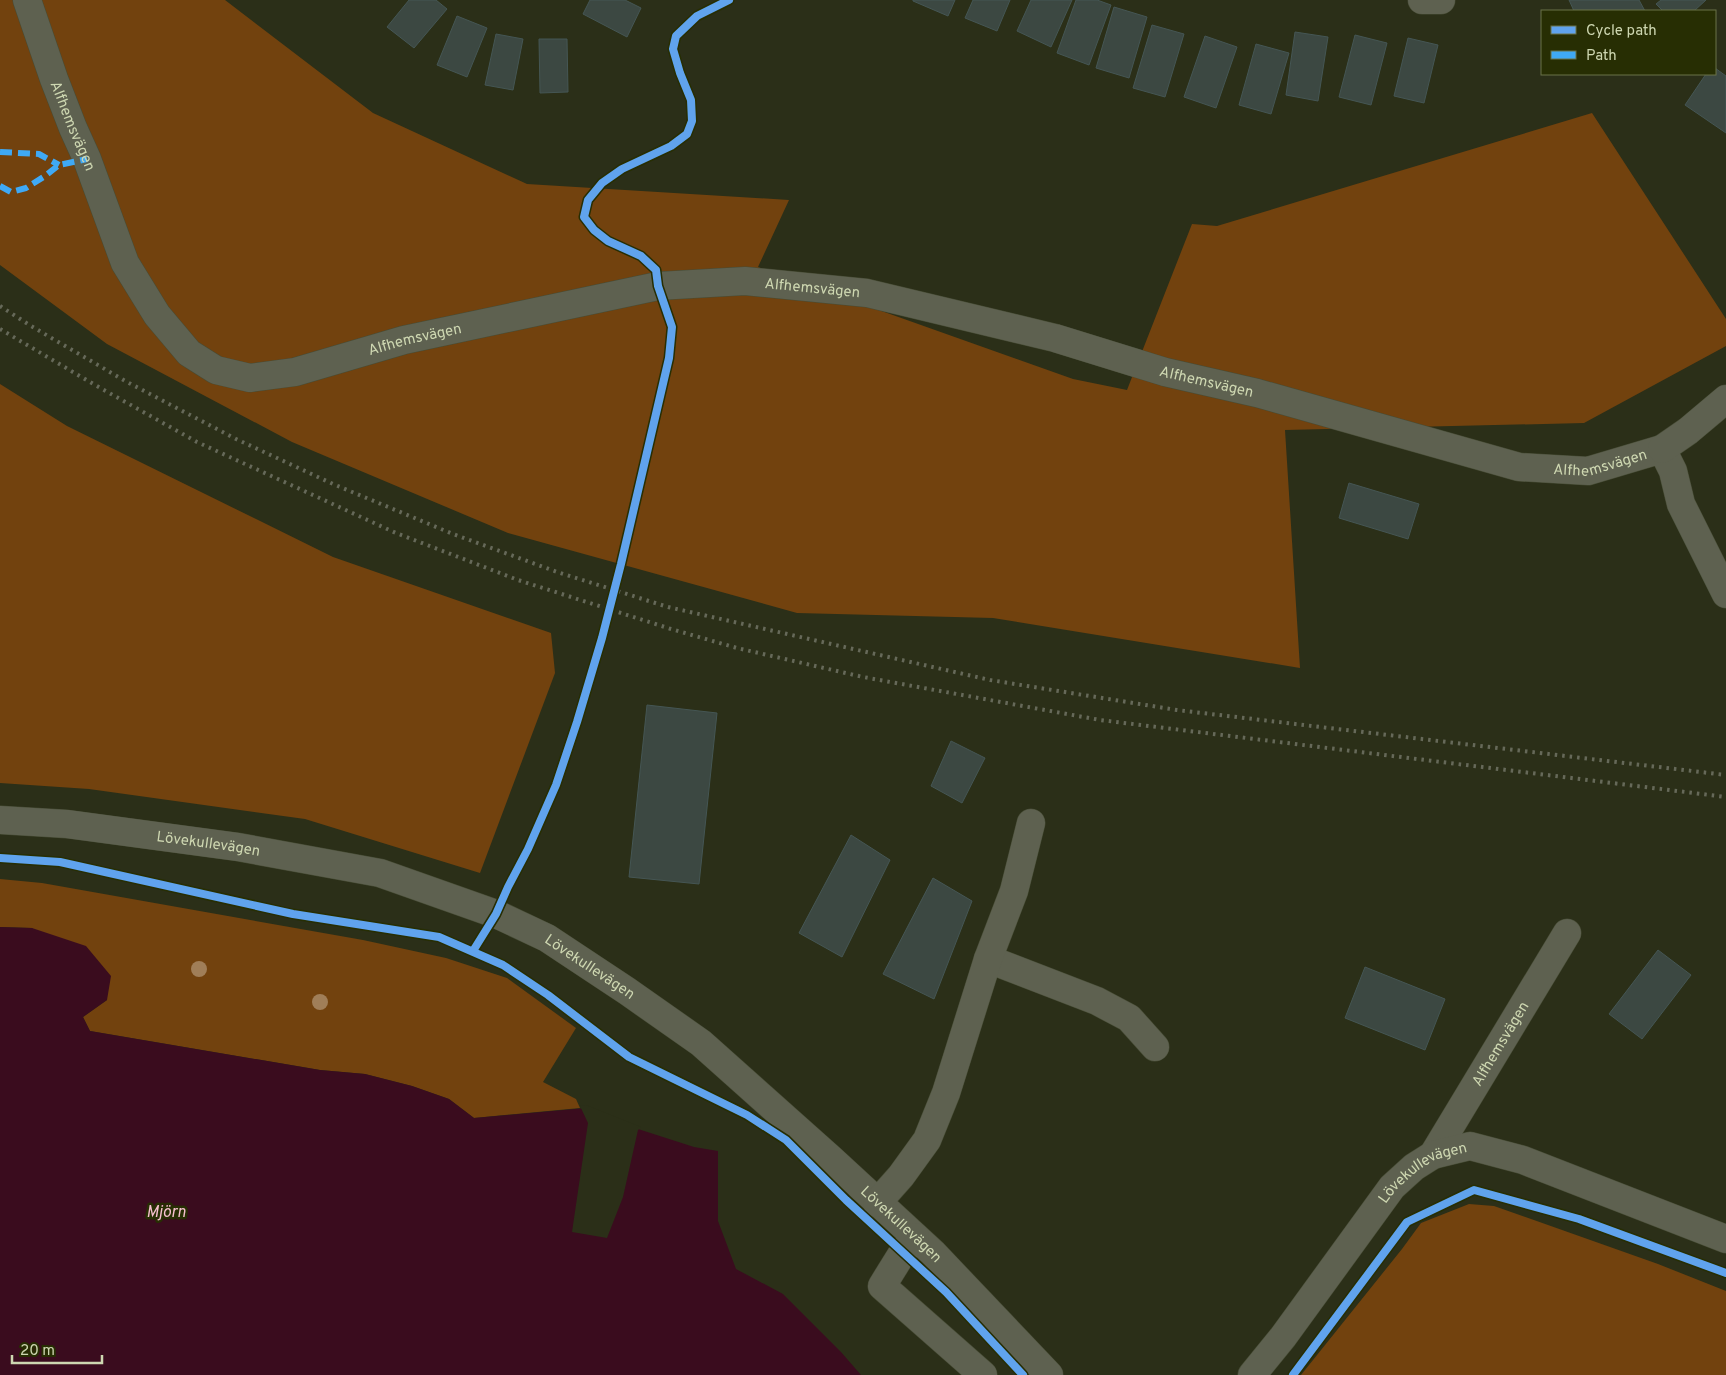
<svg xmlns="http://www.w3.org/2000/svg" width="1726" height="1375" font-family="Overpass,sans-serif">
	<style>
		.green { fill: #72420e }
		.water { fill: #3a0c1e }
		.pier { fill: #2b2f18 }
		.building { fill: #3c4842; stroke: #455654 }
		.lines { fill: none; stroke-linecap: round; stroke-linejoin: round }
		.minor-casing { stroke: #474c35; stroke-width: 29 }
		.minor { stroke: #5e6150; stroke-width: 28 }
		.rail { stroke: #666959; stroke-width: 4; stroke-dasharray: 2.5 5; stroke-linecap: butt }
		.quiet { stroke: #3fa9f5; stroke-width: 6; stroke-dasharray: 12 6; stroke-linecap: butt }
		.cycleway-casing { stroke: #272e03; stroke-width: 11 }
		.cycleway { stroke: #60a3ed; stroke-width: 8 }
		.tree { fill: #a07e58 }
		.labels { text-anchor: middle; stroke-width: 5; stroke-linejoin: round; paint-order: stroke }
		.street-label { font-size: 15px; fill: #ced7b1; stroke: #272e03 }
		.water-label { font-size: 16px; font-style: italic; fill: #f7c0d0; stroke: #272e03 }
	</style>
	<rect width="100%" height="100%" fill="#2b2f18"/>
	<!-- green -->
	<g class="green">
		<path d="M0 0H225L373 113 527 184 789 200 758 267 1073 379 1127 390 1192 224 1217 226 1592 113 1726 319V346L1584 423 1285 430 1300 668 993 618 797 613 508 533 292 442 107 344 0 265Z"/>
		<path d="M0 384 67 426 333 557 551 633 555 673 480 873 305 819 89 789 0 783Z"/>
		<path d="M0 879 42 883 363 940 446 958 507 978 576 1028 543 1082 576 1099 580 1108 474 1118 449 1099 412 1086 365 1074 320 1070 90 1031 83 1017 107 1000 32 928 0 927Z"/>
		<path d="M1469 1204 1494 1206 1658 1264 1726 1291V1375H1301L1402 1249 1421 1223Z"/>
	</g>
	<!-- water -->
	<path class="water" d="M0 927 32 928 86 946 111 976 107 1000 83 1017 90 1031 320 1070 365 1074 412 1086 449 1099 474 1118 586 1108 638 1129 694 1147 718 1151V1221L736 1269 783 1294 841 1352 861 1375H0Z"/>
	<!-- pier -->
	<path class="pier" d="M586 1105 641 1127 638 1130 623 1197 607 1238 572 1232 588 1123 580 1106Z"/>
	<!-- building -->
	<g class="building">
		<path d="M409 0H436L447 9 414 48 387 27Z"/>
		<path d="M590 0H625L641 8 627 37 583 14Z"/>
		<path d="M913 0H955L948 16 913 1Z"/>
		<path d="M973 0H1010L997 31 965 18Z"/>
		<path d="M1031 0H1072L1051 47 1017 31Z"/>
		<path d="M1076 0H1097L1111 5 1089 65 1057 53Z"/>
		<path d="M1569 0H1639L1645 11H1574Z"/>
		<path d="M1661 0H1706L1694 11H1663L1656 4Z"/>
		<path d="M1114 7 1147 17 1129 78 1096 68Z"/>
		<path d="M457 16 487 28 467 77 437 65Z"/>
		<path d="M1152 25 1184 34 1165 97 1133 88Z"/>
		<path d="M1295 32 1328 37 1318 101 1286 95Z"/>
		<path d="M496 34 523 39 513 90 485 85Z"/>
		<path d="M1355 35 1387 43 1371 105 1339 97Z"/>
		<path d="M1205 36 1237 47 1216 108 1184 97Z"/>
		<path d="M1408 38 1438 45 1424 103 1394 96Z"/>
		<path d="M539 39H567L568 92 540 93Z"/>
		<path d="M1256 44 1289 53 1271 114 1239 105Z"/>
		<path d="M1715 68 1726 76V133L1685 105 1706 74H1715Z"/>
		<path d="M1349 483 1419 504 1408 539 1339 518Z"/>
		<path d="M647 705 717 713 699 884 629 877Z"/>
		<path d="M951 741 985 758 962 803 931 786Z"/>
		<path d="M851 835 890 860 842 957 799 933Z"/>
		<path d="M933 878 972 901 934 999 883 974Z"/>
		<path d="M1658 950 1691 975 1642 1039 1609 1014Z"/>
		<path d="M1365 967 1445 999 1425 1050 1345 1018Z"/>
	</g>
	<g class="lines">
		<defs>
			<g id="minor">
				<path id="s1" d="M27 0 54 79 73 128 87 159 125 263 157 315 189 353 216 370 250 378 295 372 404 340 658 286 745 281 867 293 1055 338 1165 372 1257 393 1519 467 1588 471 1662 449 1673 471 1681 504 1726 594"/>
				<path d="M1422 0H1441"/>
				<path d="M1662 449 1688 431 1726 399"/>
				<path id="s2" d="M0 820 67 824 238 847 380 873 496 914 547 938 627 991 701 1043 831 1159 933 1253 1049 1375"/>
				<path d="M988 959 1097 1001 1129 1018 1155 1047"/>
				<path id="s3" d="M1433 1155 1567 933"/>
				<path d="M877 1203 901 1176 927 1140 946 1093 988 959 1014 891 1031 823"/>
				<path d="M915 1237 903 1252 882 1286 983 1375"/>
				<path id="s4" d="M1252 1375 1283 1337 1392 1187 1414 1167 1433 1155 1470 1146 1523 1160 1726 1239"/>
			</g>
		</defs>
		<!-- minor casing -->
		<use href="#minor" class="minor-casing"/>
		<!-- minor -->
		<use href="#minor" class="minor"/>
		<!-- rail -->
		<g class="rail">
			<path d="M0 306 31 326 127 382 236 439 333 484 453 534 560 573 668 607 990 680 1177 710 1726 775"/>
			<path d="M0 329 95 385 197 442 396 533 518 580 671 629 737 648 863 677 1100 720 1726 797"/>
		</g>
		<!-- quiet -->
		<g class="quiet">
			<path d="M0 152 39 154 59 165"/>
			<path d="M0 186 11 192 26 188 45 176 59 165 87 159"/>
		</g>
		<defs>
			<g id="cycleway">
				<path d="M0 858 60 862 293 914 439 937 503 965 548 995 629 1057 747 1115 786 1140 846 1200 946 1292 1023 1375"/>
				<path d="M473 951 496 914 508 887 528 849 556 785 577 722 602 638 621 564 669 358 672 327 658 286 656 270 641 256 608 241 594 230 584 217 588 200 602 183 622 169 671 146 687 134 692 121 691 100 680 73 673 49 676 36 697 16 729 0"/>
				<path d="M1293 1375 1407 1222 1474 1190 1579 1219 1726 1273"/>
			</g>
		</defs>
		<!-- cycleway casing -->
		<use href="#cycleway" class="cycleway-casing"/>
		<!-- cycleway -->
		<use href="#cycleway" class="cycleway"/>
	</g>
	<!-- trees -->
	<g class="tree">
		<circle cx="199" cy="969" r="8"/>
		<circle cx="320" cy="1002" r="8"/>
	</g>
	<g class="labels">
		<!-- street labels -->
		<g class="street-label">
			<text dy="5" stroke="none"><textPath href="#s1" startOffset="134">Alfhemsvägen</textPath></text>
			<text dy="5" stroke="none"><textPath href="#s1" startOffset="1032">Alfhemsvägen</textPath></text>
			<text dy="5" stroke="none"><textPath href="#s1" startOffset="628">Alfhemsvägen</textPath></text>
			<text dy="5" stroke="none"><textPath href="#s1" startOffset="1438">Alfhemsvägen</textPath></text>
			<text dy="5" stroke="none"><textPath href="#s1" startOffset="1844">Alfhemsvägen</textPath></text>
			<text dy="5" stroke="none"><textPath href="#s2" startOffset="210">Lövekullevägen</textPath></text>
			<text dy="5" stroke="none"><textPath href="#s2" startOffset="615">Lövekullevägen</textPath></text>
			<text dy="5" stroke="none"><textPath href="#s3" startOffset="130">Alfhemsvägen</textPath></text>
			<text dy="5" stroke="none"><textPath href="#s4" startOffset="269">Lövekullevägen</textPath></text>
			<text dy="5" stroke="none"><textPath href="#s2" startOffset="1020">Lövekullevägen</textPath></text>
		</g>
		<!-- water labels -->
		<g class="water-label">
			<text x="166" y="1217">Mjörn</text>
		</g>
	</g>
	<!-- legend -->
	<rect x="1541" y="10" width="175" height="65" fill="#272e03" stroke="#6a7249"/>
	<rect x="1551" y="26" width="25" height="8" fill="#60a3ed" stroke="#6a7249"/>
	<text x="1586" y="35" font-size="15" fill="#ced7b1">Cycle path</text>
	<rect x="1551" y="51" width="25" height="8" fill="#3fa9f5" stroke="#6a7249"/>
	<text x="1586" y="60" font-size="15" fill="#ced7b1">Path</text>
	<!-- scale -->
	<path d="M12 1355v8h90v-8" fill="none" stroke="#ced7b1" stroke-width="2.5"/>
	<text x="20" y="1355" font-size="15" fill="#ced7b1" stroke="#272e03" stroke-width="4" paint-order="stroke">20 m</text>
</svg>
